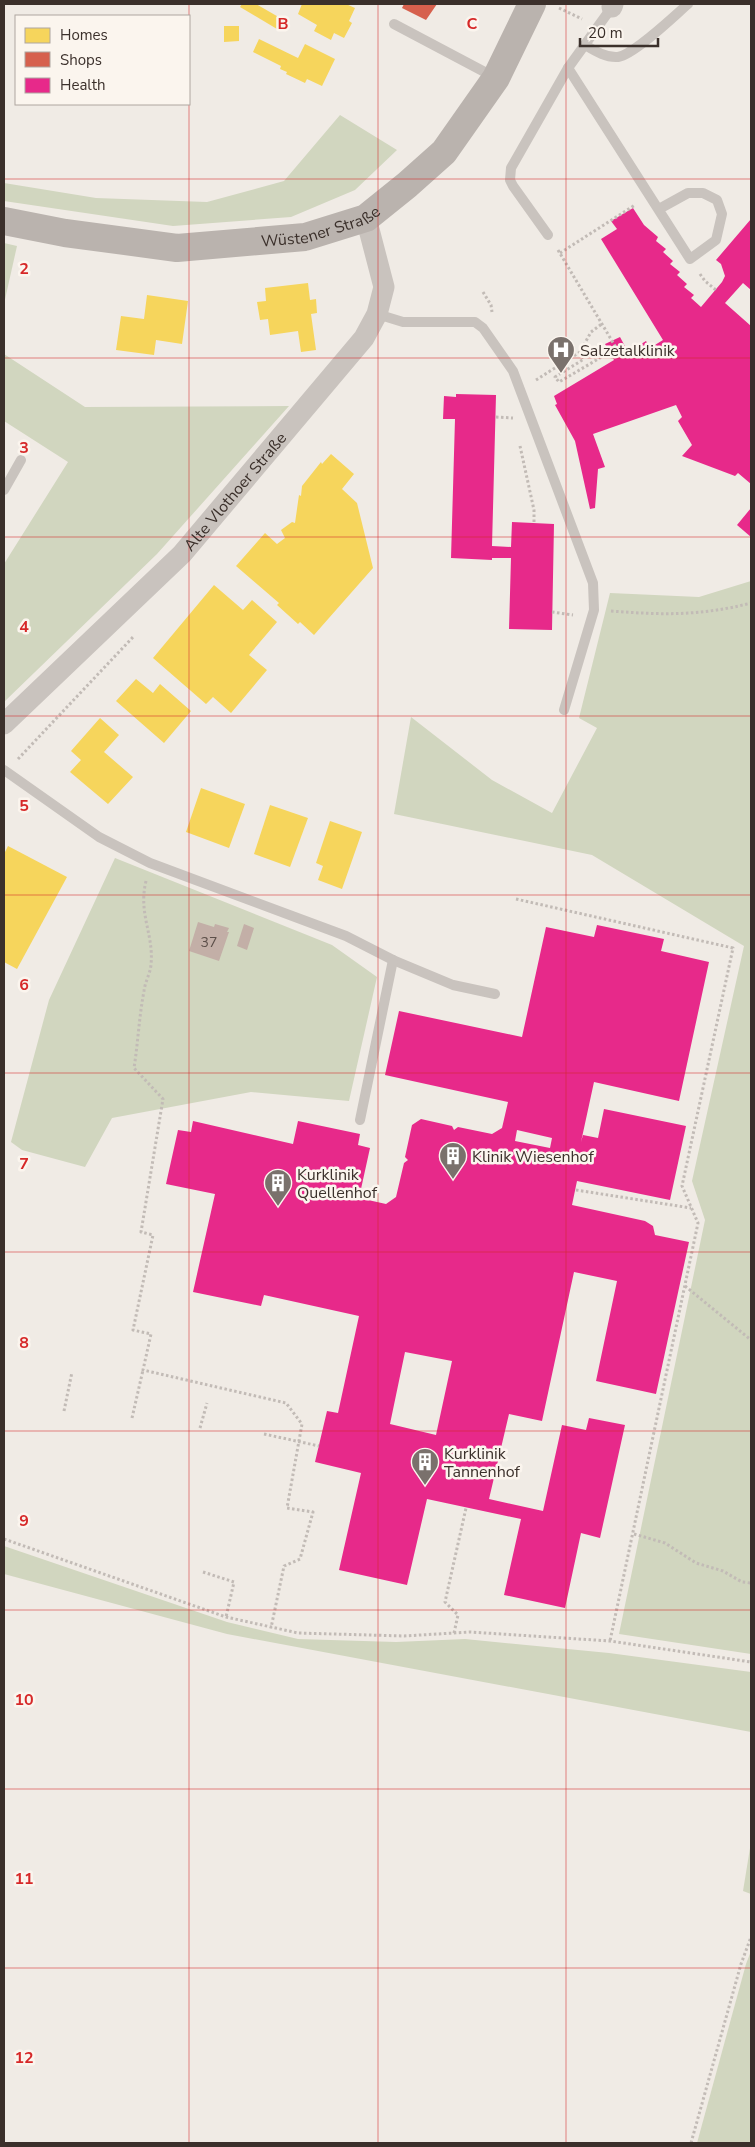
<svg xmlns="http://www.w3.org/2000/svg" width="755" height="2147" font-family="'Nunito Sans',sans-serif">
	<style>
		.green { fill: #d1d6bf }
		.homes { fill: #f6d55c }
		.shops { fill: #d6604d }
		.health { fill: #e7298a; fill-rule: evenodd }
		.building { fill: #c3afa7 }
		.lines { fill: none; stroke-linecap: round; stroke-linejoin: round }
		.path { stroke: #c2bbb6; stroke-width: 3; stroke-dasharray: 2.5 2.5; stroke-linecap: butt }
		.lane { stroke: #c9c3be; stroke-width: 10 }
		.street { stroke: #c9c3be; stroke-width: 21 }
		.secondary { stroke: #bab3ae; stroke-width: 28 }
		.grid { fill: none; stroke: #d62828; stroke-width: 1; stroke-opacity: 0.55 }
		.labels { text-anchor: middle; stroke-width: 5; stroke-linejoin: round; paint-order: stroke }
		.number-label { font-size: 14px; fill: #5d504a }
		.street-label { font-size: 16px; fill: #3b302b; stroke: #fbf5ee }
		.poi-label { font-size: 16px; fill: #3b302b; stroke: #fbf5ee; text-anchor: start }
		.grid-label { font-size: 16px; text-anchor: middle; font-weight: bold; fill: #d62828; stroke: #fbf5ee; stroke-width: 5; stroke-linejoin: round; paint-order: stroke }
	</style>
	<rect width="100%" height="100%" fill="#f0ebe5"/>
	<!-- green -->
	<g class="green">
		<path d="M340 115 397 150 355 190 291 217 173 226 4 201V183L96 198 207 202 284 181Z"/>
		<path d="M4 243 17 246 4 304Z"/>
		<path d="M4 354 85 407 289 406 157 554 4 702V564L68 462 4 421Z"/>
		<path d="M751 581V1654L619 1634 705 1220 692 1181 744 946 592 855 394 814 411 717 492 780 552 813 597 728 579 718 610 593 699 597Z"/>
		<path d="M115 858 332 945 377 977 349 1101 251 1092 112 1118 85 1167 22 1150 11 1142 49 1000Z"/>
		<path d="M4 1546 227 1622 298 1639 396 1642 465 1639 609 1653 751 1672V1732L227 1634 4 1574Z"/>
		<path d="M751 1842V1894L743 1891Z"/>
		<path d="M751 1951V2143H697L746 1964Z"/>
	</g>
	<!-- homes -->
	<g class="homes">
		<path d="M242 4H256L282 19 277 29 240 7Z"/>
		<path d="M302 4H346L355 8 349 21 352 23 344 38 334 33 331 40 314 31 317 25 298 14Z"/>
		<path d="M224 26H239V41L224 42Z"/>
		<path d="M259 39 298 58 305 44 335 59 322 86 307 79 305 83 286 74 287 72 280 69 281 66 253 52Z"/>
		<path d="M308 283 310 300 316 299 317 313 311 314 316 350 301 352 298 331 270 335 268 319 260 320 257 302 266 301 265 288Z"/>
		<path d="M147 295 188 301 182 344 156 340 154 355 116 350 121 316 144 319Z"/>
		<path d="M331 454 354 474 342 489 357 503 373 568 314 635 300 622 298 624 277 605 279 603 236 566 265 533 277 544 285 538 281 530 292 522 295 523 299 495 301 496 302 486 321 462 322 464Z"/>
		<path d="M214 585 243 610 252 600 277 622 249 655 267 670 231 713 213 697 206 704 153 658Z"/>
		<path d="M136 679 153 693 160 684 191 711 164 743 116 701Z"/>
		<path d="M100 718 119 735 104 752 133 777 108 804 70 772 81 760 71 751Z"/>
		<path d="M201 788 245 804 229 848 186 832Z"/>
		<path d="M270 805 308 818 290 867 254 854Z"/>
		<path d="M330 821 362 832 342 889 318 880 323 866 316 863Z"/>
		<path d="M8 846 67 877 17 969 4 962V854Z"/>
	</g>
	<!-- shops -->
	<path class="shops" d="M404 4H437L426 20 402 8Z"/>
	<!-- health -->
	<g class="health">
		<path d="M633 208 644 225 658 237 656 241 666 249 663 252 673 261 670 264 680 272 677 275 687 284 684 287 694 295 691 298 701 307 722 282 725 276 721 264 716 260 751 219V290L743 283 725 303 751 326V484L738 473 735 476 682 456 692 445 678 421 682 417 676 405 593 434 605 467 598 469 595 508 590 509 575 441 555 405 557 404 554 396 614 360 605 344 620 337 628 352 646 341 650 348 663 340 601 239 617 229 611 221Z"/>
		<path d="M456 394 496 395 492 546 511 547 512 522 554 524 552 630 509 629 511 558H492V560L451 558 455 419H443L444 396 456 397Z"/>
		<path d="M751 508V537L737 525Z"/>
		<path d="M597 925 664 939 661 951 709 962 679 1101 594 1082 581 1142 583 1135 598 1138 604 1109 686 1126 670 1200 577 1181 572 1205 645 1221 653 1226 655 1235 689 1242 656 1394 596 1381 617 1281 574 1272 542 1421 509 1414 489 1499 543 1511 562 1425 586 1430 589 1418 625 1425 600 1538 581 1533 565 1608 504 1595 521 1519 427 1499 407 1585 339 1570 361 1473 315 1462 327 1411 338 1413 359 1316 264 1295 261 1306 193 1292 215 1194 166 1184 178 1130 191 1132 193 1121 293 1144 298 1121 360 1134 358 1145 370 1148 359 1198 386 1204 396 1197 404 1163 408 1160 405 1157 412 1125 421 1119 452 1126 454 1130 458 1127 492 1134 502 1128 508 1102 385 1075 399 1011 522 1037 546 927 594 937ZM517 1130 552 1138 550 1148 515 1141ZM405 1352 452 1361 436 1435 390 1424Z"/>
	</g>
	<!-- building -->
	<g class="building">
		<path d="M198 922 214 927 215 924 229 928 227 932H229L219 961 189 951Z"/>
		<path d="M244 924 254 928 247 950 237 946Z"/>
	</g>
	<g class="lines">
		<!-- path -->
		<g class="path">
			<path d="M559 8 582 19"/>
			<path d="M558 250 621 356"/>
			<path d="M560 253 635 205"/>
			<path d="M700 274 705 281 716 290"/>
			<path d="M483 292 491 305 492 312"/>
			<path d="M580 352 584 359 555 377 559 382 617 348"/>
			<path d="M536 380 580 352 591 332 603 323"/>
			<path d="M496 417 513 418"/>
			<path d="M520 446 534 510V523"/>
			<path d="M611 611C661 615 701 616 751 603"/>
			<path d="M552 612 573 615"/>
			<path d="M18 759 134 636"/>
			<path d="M146 881C138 914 154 934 151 965 150 974 145 982 144 991 139 1017 138 1043 134 1068L163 1099 141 1232 153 1235 133 1330 151 1334 143 1370 286 1403 302 1424 287 1508 313 1512 300 1559 284 1566 271 1628"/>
			<path d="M516 899 733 948 682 1186 698 1223 610 1641"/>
			<path d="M576 1190 691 1208"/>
			<path d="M685 1286 751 1340"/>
			<path d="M64 1411 72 1372"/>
			<path d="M132 1418 143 1370"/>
			<path d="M200 1428 207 1403"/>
			<path d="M264 1434 319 1446"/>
			<path d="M634 1534 665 1543 696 1563 723 1571 742 1582 751 1583"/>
			<path d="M4 1539 226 1617 298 1633 404 1636 470 1632 610 1641 751 1662"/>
			<path d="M203 1572 234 1582 226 1617"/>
			<path d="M454 1633 458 1615 445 1602 466 1508"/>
			<path d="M691 2143 741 1964 751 1937"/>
		</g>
		<!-- lane -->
		<g class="lane">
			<path d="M394 24 496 78"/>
			<path d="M585 45C595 51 606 58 618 57 635 54 674 16 688 4"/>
			<path d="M568 68 690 259 716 240 722 214 717 200 703 193H688L659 209"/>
			<path d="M548 235 513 186 510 180 511 168 568 68 612 7"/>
			<path d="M377 314 403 322H475L483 328 513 371 593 583 594 610 564 710"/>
			<path d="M4 490 21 460"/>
			<path d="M4 770 99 837 150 863 346 936 393 960 453 985 495 994"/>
			<path d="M360 1120 393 960"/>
		</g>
		<!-- street -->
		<g class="street">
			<path d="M612 7 613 4"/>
			<path id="s1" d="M4 724 182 554 364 338 377 314 384 287 366 218"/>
		</g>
		<!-- secondary -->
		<path class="secondary" id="s2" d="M4 221 65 233 177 248 305 237 366 218 407 185 444 152 496 78 532 4"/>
	</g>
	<!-- grid -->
	<path class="grid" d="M189 4V16M378 4V2143M566 4V2143M189 16V104M189 104V2143M4 179H751M4 358H751M4 537H751M4 716H751M4 895H751M4 1073H751M4 1252H751M4 1431H751M4 1610H751M4 1789H751M4 1968H751"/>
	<!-- icons -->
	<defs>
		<symbol id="hospital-pin" viewBox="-11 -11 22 30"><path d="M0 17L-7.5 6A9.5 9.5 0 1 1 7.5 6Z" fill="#7a716c" stroke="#fbf5ee"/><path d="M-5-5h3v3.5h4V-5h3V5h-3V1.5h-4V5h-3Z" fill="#fff"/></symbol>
		<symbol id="building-pin" viewBox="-11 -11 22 30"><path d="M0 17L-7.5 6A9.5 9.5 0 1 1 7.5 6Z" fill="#7a716c" stroke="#fbf5ee"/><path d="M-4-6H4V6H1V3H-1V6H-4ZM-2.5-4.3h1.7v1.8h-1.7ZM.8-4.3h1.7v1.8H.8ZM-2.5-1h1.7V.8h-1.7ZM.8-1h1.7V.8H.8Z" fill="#fff"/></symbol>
	</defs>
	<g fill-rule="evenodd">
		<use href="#hospital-pin" x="545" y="334" width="32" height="43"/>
		<use href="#building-pin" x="437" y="1140" width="32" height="43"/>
		<use href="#building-pin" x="262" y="1167" width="32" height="43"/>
		<use href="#building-pin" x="409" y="1446" width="32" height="43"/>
	</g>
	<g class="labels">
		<!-- number labels -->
		<g class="number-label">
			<text x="209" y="947">37</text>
		</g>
		<!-- street labels -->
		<g class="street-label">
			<text dy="6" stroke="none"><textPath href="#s2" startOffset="321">Wüstener Straße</textPath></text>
			<text dy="6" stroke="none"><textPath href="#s1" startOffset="328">Alte Vlothoer Straße</textPath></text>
		</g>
		<!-- poi labels -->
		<g class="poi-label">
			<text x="580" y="356">Salzetalklinik</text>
			<text x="472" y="1162">Klinik Wiesenhof</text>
			<text x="297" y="1180">Kurklinik<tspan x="297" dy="18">Quellenhof</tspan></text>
			<text x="444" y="1459">Kurklinik<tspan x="444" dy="18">Tannenhof</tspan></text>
		</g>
	</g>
	<g class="grid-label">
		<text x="283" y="29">B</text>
		<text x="472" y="29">C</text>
		<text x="24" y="274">2</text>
		<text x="24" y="453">3</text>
		<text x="24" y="632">4</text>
		<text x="24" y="811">5</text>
		<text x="24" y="990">6</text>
		<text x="24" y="1169">7</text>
		<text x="24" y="1348">8</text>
		<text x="24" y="1526">9</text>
		<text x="24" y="1705">10</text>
		<text x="24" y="1884">11</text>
		<text x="24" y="2063">12</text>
	</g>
	<!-- border -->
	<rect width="755" height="2147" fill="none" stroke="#3b302b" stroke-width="10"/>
	<!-- legend -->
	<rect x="15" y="15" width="175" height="90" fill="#fbf5ee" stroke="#aea6a0"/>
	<rect x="25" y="28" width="25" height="15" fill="#f6d55c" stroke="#aea6a0"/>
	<text x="60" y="40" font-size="15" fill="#3b302b">Homes</text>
	<rect x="25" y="52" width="25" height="15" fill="#d6604d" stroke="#aea6a0"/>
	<text x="60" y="65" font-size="15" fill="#3b302b">Shops</text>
	<rect x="25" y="78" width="25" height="15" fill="#e7298a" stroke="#aea6a0"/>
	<text x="60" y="90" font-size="15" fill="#3b302b">Health</text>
	<!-- scale -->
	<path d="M580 38v8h78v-8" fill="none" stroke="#3b302b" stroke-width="2.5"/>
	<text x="588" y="38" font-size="15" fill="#3b302b" stroke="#fbf5ee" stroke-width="4" paint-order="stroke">20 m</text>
</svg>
